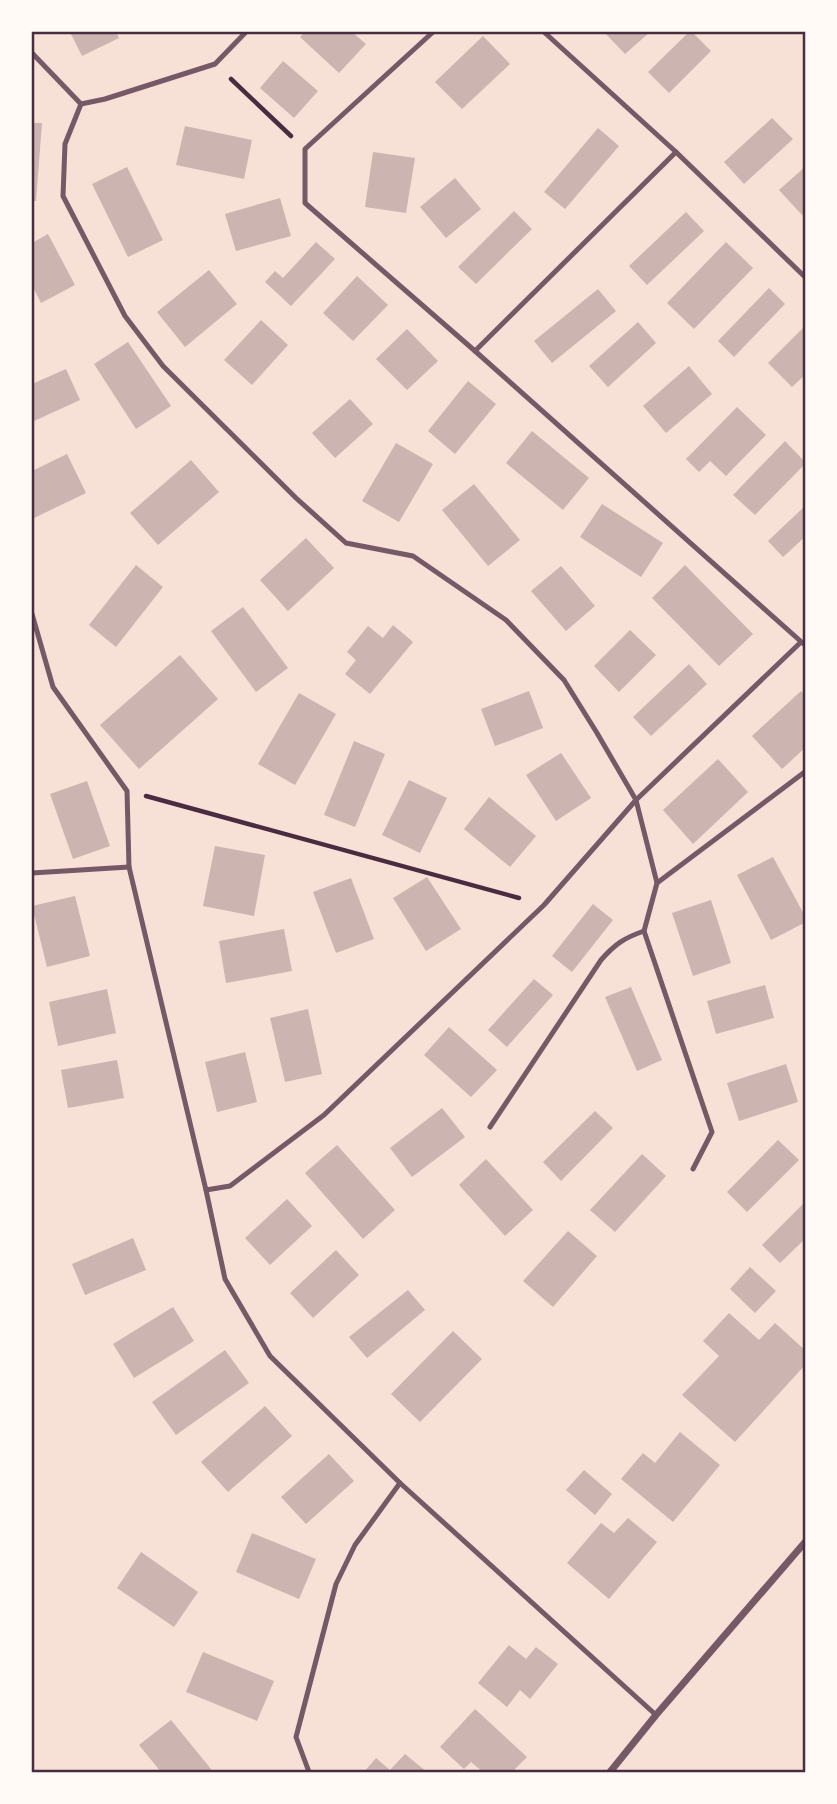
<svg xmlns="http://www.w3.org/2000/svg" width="837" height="1804" font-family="'Nunito Sans',sans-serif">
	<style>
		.building { fill: #ccb4b1 }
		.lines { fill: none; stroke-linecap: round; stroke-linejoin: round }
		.path { stroke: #4a2c40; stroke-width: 4.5 }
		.service { stroke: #755966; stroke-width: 5 }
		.minor { stroke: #755966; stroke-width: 7 }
		.neatline { fill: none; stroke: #4a2c40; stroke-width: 2.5 }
	</style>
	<rect width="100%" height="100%" fill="#f7e1d7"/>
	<!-- building -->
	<g class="building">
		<path d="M70 32H116L119 38 82 56Z"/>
		<path d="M305 32H352L366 44 339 73 300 37Z"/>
		<path d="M604 32H650L625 54Z"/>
		<path d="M689 32H692L711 51 669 93 648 72Z"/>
		<path d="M483 36 510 64 462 109 435 82Z"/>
		<path d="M283 61 318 91 294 118 260 88Z"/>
		<path d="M772 118 793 139 744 184 724 162Z"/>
		<path d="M32 123H42L36 201H32Z"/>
		<path d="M185 126 252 140 244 179 176 165Z"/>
		<path d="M598 128 619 146 565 209 544 192Z"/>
		<path d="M373 152 415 158 406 213 365 207Z"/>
		<path d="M806 166V211L802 215 779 190Z"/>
		<path d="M127 167 163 240 128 257 92 184Z"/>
		<path d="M455 178 481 209 446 238 420 207Z"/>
		<path d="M280 198 291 236 236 251 225 214Z"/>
		<path d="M514 211 532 229 476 284 458 267Z"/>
		<path d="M686 212 704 231 647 285 629 266Z"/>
		<path d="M48 234 75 285 41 303 32 285V243Z"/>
		<path d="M316 242 335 259 291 306 265 282 275 271 283 278Z"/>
		<path d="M726 242 753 268 694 329 667 303Z"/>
		<path d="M209 270 237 304 185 347 157 312Z"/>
		<path d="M357 276 388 305 353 341 323 313Z"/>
		<path d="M769 288 785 304 734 357 718 341Z"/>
		<path d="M598 289 616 311 552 363 534 341Z"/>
		<path d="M261 320 288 345 252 385 224 360Z"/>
		<path d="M638 322 656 343 608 387 589 366Z"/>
		<path d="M806 325V374L792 387 768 363Z"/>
		<path d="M407 329 438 361 407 390 376 359Z"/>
		<path d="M128 342 171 406 136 429 94 364Z"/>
		<path d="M689 366 712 394 666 433 643 406Z"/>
		<path d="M66 369 80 400 32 422V384Z"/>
		<path d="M468 381 496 404 455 454 428 431Z"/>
		<path d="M350 399 373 424 335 458 312 433Z"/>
		<path d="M737 407 766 435 726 476 710 461 699 472 686 459Z"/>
		<path d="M532 431 589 478 563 510 506 463Z"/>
		<path d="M785 441 806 463 755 515 733 495Z"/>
		<path d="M396 443 433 464 399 522 362 501Z"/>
		<path d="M67 454 86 493 32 519V471Z"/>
		<path d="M191 460 219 492 158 545 130 513Z"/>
		<path d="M474 484 520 540 488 566 442 510Z"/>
		<path d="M602 504 663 543 641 577 580 537Z"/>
		<path d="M806 505V536L783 557 768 541Z"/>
		<path d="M306 538 334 568 288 611 260 580Z"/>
		<path d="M136 565 163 587 116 647 89 625Z"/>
		<path d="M685 565 753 634 719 666 652 598Z"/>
		<path d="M561 566 595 606 566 631 531 591Z"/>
		<path d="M243 607 288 668 256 692 211 631Z"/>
		<path d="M393 625 413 642 370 694 345 674 356 660 347 652 368 626 383 638Z"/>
		<path d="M630 630 656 655 619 692 594 666Z"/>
		<path d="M180 655 218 699 139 769 100 725Z"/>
		<path d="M689 664 707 684 651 736 633 717Z"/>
		<path d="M529 691 543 728 495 746 481 709Z"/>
		<path d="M801 691 806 696V747L782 769 752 736Z"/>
		<path d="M299 693 336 714 295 785 258 764Z"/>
		<path d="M354 741 385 754 355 827 324 815Z"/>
		<path d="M561 753 591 798 556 821 526 775Z"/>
		<path d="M718 759 748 792 693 844 663 810Z"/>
		<path d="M409 780 447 798 420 853 382 835Z"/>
		<path d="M87 781 110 846 73 859 50 794Z"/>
		<path d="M489 797 536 836 510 867 464 829Z"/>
		<path d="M215 846 265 855 254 916 203 906Z"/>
		<path d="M773 857 806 918V922L771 940 737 875Z"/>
		<path d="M427 877 461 929 426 951 393 898Z"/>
		<path d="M351 878 374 939 336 953 313 892Z"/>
		<path d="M75 896 90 956 47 967 32 906Z"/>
		<path d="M711 900 731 963 693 976 672 913Z"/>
		<path d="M593 904 613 920 572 972 552 956Z"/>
		<path d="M284 929 292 971 226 983 219 941Z"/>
		<path d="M534 979 553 995 507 1047 488 1030Z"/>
		<path d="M765 985 774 1018 716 1034 707 1001Z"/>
		<path d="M631 987 662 1060 637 1071 605 997Z"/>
		<path d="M107 989 116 1033 58 1046 49 1002Z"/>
		<path d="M308 1009 322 1074 285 1082 270 1018Z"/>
		<path d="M449 1027 497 1070 471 1097 424 1055Z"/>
		<path d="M245 1052 257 1102 217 1112 205 1062Z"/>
		<path d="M117 1060 124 1098 68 1108 61 1070Z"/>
		<path d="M786 1064 798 1102 739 1121 727 1083Z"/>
		<path d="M442 1108 465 1137 412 1177 390 1148Z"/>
		<path d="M595 1111 613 1128 561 1181 543 1162Z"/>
		<path d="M778 1140 799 1160 747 1212 727 1192Z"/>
		<path d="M337 1145 395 1210 363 1239 305 1173Z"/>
		<path d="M642 1154 666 1176 615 1232 590 1210Z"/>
		<path d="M486 1159 533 1210 505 1236 459 1185Z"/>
		<path d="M287 1199 312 1226 270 1265 245 1238Z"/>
		<path d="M806 1201V1238L780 1263 762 1245Z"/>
		<path d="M568 1231 597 1256 553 1307 523 1281Z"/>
		<path d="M133 1238 146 1270 85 1295 72 1264Z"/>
		<path d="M336 1250 359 1275 313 1318 290 1293Z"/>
		<path d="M750 1267 776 1291 755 1313 730 1289Z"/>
		<path d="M408 1290 425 1310 367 1358 349 1337Z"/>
		<path d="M173 1307 194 1341 134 1378 113 1344Z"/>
		<path d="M729 1313 759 1340 775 1323 806 1351V1364L735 1442 682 1395 719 1356 703 1341Z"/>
		<path d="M453 1331 482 1359 420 1422 391 1394Z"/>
		<path d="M225 1350 249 1383 176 1435 152 1402Z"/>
		<path d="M265 1406 292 1436 228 1492 201 1462Z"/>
		<path d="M680 1432 720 1465 673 1522 621 1479 643 1453 655 1463Z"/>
		<path d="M329 1454 354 1481 306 1524 281 1497Z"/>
		<path d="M584 1470 612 1494 595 1515 566 1490Z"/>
		<path d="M628 1518 657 1542 609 1599 567 1563 601 1523 614 1533Z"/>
		<path d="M252 1533 316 1559 299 1599 236 1572Z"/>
		<path d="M141 1552 198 1592 174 1627 117 1588Z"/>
		<path d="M509 1645 526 1659 536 1647 558 1664 530 1699 520 1690 507 1707 478 1683Z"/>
		<path d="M203 1652 274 1681 257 1721 186 1692Z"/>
		<path d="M475 1709 527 1757 512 1772H483L471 1762 464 1769 440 1747Z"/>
		<path d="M171 1720 211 1769 207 1772H161L139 1745Z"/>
		<path d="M405 1754 427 1772H364L376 1758 390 1770Z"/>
	</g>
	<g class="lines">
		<!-- path -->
		<g class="path">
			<path d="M231 79 291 136"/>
			<path d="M146 796 519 898"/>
		</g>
		<!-- service -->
		<g class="service">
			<path d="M433 32 305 149V203L475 351 806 646"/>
			<path d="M544 32 676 152 806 278"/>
			<path d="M32 53 81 104 65 144 63 196 125 316 163 366 296 498 346 543 413 556 506 620 564 680 597 733 636 800 657 883 644 931 712 1132 693 1169"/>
			<path d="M81 104 105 99 215 64 246 32"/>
			<path d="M475 351 676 152"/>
			<path d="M32 614 53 687 127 791 129 867 206 1190 225 1279 270 1356 400 1483 656 1715"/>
			<path d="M32 873 129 867"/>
			<path d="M657 883 806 771"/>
			<path d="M490 1127 601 960C615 944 624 938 644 931"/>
			<path d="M206 1190 230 1186 324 1115 544 905 636 800 801 642"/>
			<path d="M309 1772 296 1737 336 1584 355 1545 400 1483"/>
		</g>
		<!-- minor -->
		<path class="minor" d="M610 1772 656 1715 806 1541"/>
	</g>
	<!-- border -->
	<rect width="837" height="1804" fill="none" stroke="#fffaf5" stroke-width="66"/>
	<rect x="33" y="33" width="771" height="1738" class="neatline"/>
</svg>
